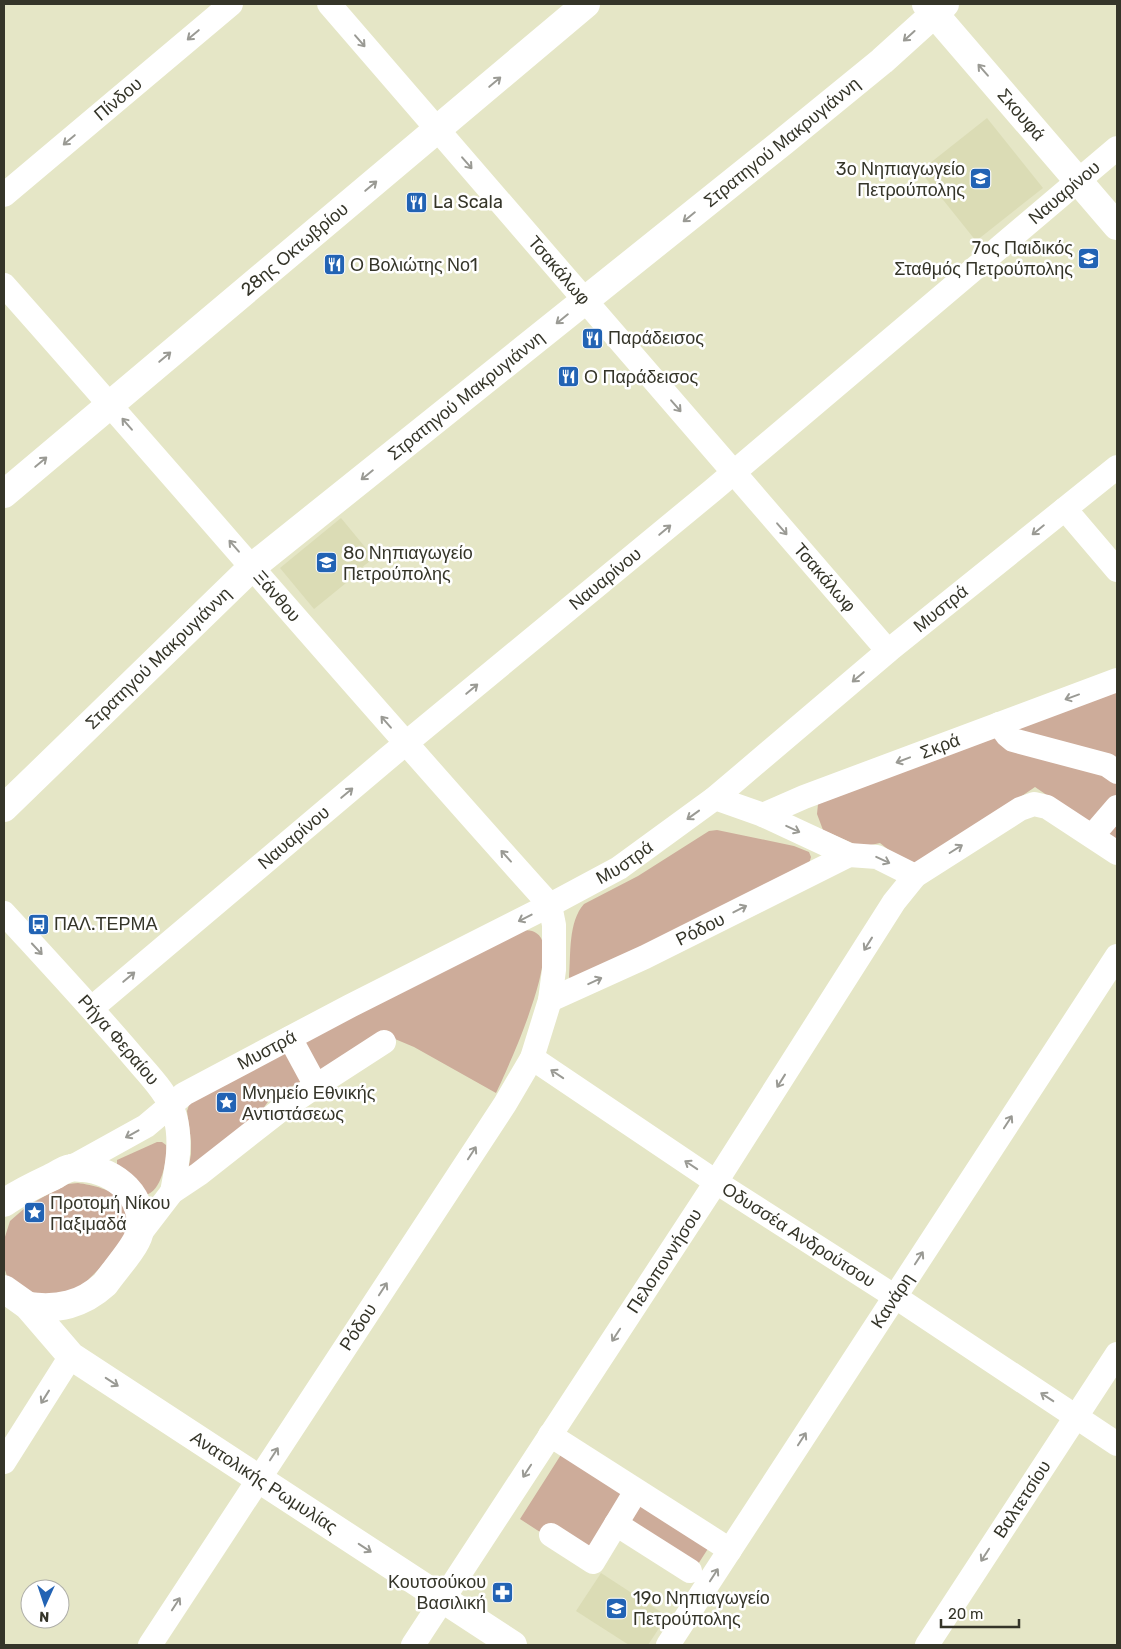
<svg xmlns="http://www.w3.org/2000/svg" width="1121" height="1649" font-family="Rubik,sans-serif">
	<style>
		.built { fill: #dbdcb5 }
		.green { fill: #cdac9a }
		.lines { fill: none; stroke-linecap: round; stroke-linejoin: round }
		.street { stroke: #fff; stroke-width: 24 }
		.secondary { stroke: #fff; stroke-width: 28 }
		.oneway { stroke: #9a9a94 }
		.labels { text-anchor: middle; stroke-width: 5; stroke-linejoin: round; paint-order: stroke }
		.street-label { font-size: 18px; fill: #353529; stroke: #fff }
		.poi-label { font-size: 18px; fill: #353529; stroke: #fff; text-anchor: start }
	</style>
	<rect width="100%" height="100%" fill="#e5e6c6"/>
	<!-- built -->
	<g class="built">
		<path d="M987 118 1043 188 976 241 920 171Z"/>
		<path d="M341 518 374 558 361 568 362 570 314 609 280 568Z"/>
		<path d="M601 1573 667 1616 648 1645H629L576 1611Z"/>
	</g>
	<!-- green -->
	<g class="green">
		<path d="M1117 688V843L1035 787 972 830 911 868 880 843 861 847 823 830 817 814 818 804Z"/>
		<path d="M717 830 794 846 809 852 811 857 809 864 571 981 569 977C571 954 568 922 584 904L638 876 709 831Z"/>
		<path d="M521 930C529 930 536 930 541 938 555 964 509 1066 496 1093L414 1047 383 1034 270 1099 257 1117 190 1169 189 1165 191 1154V1141L187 1111 191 1099Z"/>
		<path d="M157 1142H162L166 1145C168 1159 161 1193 145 1195L117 1167V1160Z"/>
		<path d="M78 1183C92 1185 113 1189 122 1202 125 1207 127 1215 129 1221L124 1238 99 1269 80 1288 58 1298 25 1292 7 1276 4 1267V1240L10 1221 26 1207 43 1197 68 1184Z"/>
		<path d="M564 1450 711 1544 691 1575 618 1529 594 1567 520 1519Z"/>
	</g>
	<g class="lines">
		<!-- street -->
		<g class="street">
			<path id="s1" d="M329 4 888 651"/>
			<path id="s2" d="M4 195 231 4"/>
			<path id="s3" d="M4 285C187 491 366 701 550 905L554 925V970L550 1000 532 1058 505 1104 150 1645"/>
			<path d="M1065 509 1117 570"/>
			<path d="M999 724 1007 735 1013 740 1107 765 1117 772"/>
			<path d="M715 798 763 815 849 855 877 857 915 876"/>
			<path id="s4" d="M763 815 804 797 1117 680"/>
			<path d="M1092 836 1117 807"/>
			<path id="s5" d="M4 913C47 960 90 1006 131 1054 146 1072 168 1093 175 1116 182 1141 177 1167 172 1192"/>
			<path id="s6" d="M550 1000 645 957 849 855"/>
			<path id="s7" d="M92 1008 388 758 713 490 1117 148"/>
			<path d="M290 1038 316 1086"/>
			<path id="s8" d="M532 1058 716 1182 894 1296 1117 1444"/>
			<path id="s9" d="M72 1167 146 1126 184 1094 350 1006 550 905 619 868 715 798 888 651 1117 467"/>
			<path d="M139 1235 172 1192 199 1174 278 1112 316 1086 384 1042"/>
			<path d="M550 1435 730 1550"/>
			<path d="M4 1462 71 1356"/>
			<path d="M616 1524 690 1571"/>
			<path d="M551 1535 593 1562 636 1491"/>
			<path id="s10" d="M413 1645 716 1182 894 902 915 876 1020 809 1034 804 1047 807 1117 853"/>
			<path id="s11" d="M668 1645 1117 956"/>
			<path id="s12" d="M927 1645 1117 1354"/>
		</g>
		<!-- secondary -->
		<g class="secondary">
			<path id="s13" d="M926 4 1117 226"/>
			<path id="s14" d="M4 494 586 4"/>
			<path id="s15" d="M4 808 252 567 784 141 882 61 945 4"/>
			<path d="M4 1203C19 1192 37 1184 54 1176 59 1173 65 1169 71 1168 75 1167 79 1168 83 1168 115 1170 148 1198 139 1234 136 1247 113 1272 105 1284 82 1305 58 1310 28 1306"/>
			<path id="s16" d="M4 1289 28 1306 71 1356 513 1645"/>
		</g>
	</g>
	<!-- one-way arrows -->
	<defs><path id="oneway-shaft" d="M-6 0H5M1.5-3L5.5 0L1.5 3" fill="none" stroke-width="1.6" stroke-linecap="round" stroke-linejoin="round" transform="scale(1.25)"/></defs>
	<g class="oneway">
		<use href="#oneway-shaft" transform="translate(193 35) rotate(140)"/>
		<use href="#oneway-shaft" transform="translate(909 36) rotate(138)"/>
		<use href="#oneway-shaft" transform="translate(360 41) rotate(49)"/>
		<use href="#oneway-shaft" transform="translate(983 70) rotate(-131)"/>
		<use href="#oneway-shaft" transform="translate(495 82) rotate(-40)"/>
		<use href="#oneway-shaft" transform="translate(69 140) rotate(140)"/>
		<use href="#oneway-shaft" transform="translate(467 163) rotate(49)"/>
		<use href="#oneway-shaft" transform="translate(371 186) rotate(-40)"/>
		<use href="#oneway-shaft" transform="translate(689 217) rotate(141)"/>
		<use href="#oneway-shaft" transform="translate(562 319) rotate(141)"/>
		<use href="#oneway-shaft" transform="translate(165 357) rotate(-40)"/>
		<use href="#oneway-shaft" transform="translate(676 406) rotate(49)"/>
		<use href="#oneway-shaft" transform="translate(127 424) rotate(-131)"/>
		<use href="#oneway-shaft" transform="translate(41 462) rotate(-40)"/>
		<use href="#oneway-shaft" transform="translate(367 475) rotate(141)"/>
		<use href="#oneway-shaft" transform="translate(782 529) rotate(49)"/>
		<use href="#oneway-shaft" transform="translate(665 530) rotate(-40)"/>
		<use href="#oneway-shaft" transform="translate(1038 530) rotate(141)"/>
		<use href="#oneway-shaft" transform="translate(234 546) rotate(-131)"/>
		<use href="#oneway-shaft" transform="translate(858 677) rotate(140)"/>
		<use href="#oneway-shaft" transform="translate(472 689) rotate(-40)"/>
		<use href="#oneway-shaft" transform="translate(1072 697) rotate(160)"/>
		<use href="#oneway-shaft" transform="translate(386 722) rotate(-131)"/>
		<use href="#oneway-shaft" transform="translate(903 760) rotate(159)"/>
		<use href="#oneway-shaft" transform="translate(347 793) rotate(-40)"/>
		<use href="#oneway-shaft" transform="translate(693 815) rotate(144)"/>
		<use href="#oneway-shaft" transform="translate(793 829) rotate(25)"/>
		<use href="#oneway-shaft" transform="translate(956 849) rotate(-32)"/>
		<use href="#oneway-shaft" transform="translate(506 856) rotate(-132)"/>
		<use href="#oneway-shaft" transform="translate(883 860) rotate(25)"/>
		<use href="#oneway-shaft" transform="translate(740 909) rotate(-27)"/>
		<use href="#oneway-shaft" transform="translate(525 918) rotate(153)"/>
		<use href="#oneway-shaft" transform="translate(868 944) rotate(122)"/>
		<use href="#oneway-shaft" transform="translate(37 949) rotate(47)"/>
		<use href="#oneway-shaft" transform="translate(129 977) rotate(-40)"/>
		<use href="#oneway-shaft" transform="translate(595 981) rotate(-25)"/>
		<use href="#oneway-shaft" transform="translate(557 1074) rotate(-146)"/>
		<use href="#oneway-shaft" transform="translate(781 1081) rotate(122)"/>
		<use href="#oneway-shaft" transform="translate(1008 1122) rotate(-57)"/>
		<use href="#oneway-shaft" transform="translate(132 1134) rotate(151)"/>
		<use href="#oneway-shaft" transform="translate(472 1153) rotate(-57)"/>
		<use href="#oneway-shaft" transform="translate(691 1165) rotate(-146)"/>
		<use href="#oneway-shaft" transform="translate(919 1258) rotate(-57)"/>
		<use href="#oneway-shaft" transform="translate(383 1289) rotate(-57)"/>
		<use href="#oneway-shaft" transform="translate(616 1335) rotate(123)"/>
		<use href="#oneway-shaft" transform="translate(112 1382) rotate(33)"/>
		<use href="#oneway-shaft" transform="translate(45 1397) rotate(122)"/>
		<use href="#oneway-shaft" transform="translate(1047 1397) rotate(-147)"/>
		<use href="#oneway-shaft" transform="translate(802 1439) rotate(-57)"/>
		<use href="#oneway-shaft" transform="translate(274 1454) rotate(-57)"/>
		<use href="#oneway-shaft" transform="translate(527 1471) rotate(123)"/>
		<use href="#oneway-shaft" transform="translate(365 1548) rotate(33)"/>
		<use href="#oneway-shaft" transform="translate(985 1555) rotate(123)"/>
		<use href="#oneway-shaft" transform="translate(714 1575) rotate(-57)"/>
		<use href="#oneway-shaft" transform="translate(176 1604) rotate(-57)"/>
	</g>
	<!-- icons -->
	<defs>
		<symbol id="school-square" viewBox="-11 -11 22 22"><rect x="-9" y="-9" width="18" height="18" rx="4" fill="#2263b4" stroke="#fff"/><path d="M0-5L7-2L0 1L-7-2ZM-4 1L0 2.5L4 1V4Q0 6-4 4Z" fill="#fff"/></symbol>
		<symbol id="restaurant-square" viewBox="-11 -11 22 22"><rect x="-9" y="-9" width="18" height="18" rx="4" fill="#2263b4" stroke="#fff"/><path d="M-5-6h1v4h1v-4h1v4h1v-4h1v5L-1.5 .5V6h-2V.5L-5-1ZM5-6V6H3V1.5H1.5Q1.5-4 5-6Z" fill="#fff"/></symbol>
		<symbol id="bus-square" viewBox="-11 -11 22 22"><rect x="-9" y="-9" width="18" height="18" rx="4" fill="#2263b4" stroke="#fff"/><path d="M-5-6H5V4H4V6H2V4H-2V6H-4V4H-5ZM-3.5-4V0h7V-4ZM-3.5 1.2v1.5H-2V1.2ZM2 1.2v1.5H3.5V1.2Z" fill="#fff"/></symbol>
		<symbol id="sight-square" viewBox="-11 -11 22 22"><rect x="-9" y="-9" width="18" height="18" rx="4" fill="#2263b4" stroke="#fff"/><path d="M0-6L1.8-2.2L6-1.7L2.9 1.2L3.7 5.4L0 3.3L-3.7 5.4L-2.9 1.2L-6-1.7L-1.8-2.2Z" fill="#fff"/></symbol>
		<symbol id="pharmacy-square" viewBox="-11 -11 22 22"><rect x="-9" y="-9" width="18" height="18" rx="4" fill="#2263b4" stroke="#fff"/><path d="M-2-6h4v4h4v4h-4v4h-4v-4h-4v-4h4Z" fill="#fff"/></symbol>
	</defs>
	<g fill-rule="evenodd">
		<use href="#school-square" x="968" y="166" width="25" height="25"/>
		<use href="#restaurant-square" x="404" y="190" width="25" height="25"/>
		<use href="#school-square" x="1076" y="246" width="25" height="25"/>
		<use href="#restaurant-square" x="322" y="252" width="25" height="25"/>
		<use href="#restaurant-square" x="580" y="326" width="25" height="25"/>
		<use href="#restaurant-square" x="556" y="364" width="25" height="25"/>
		<use href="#school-square" x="314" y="550" width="25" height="25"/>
		<use href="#bus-square" x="26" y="912" width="25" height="25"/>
		<use href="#sight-square" x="214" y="1090" width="25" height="25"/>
		<use href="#sight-square" x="22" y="1200" width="25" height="25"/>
		<use href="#pharmacy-square" x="490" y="1580" width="25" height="25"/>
		<use href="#school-square" x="604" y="1596" width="25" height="25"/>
	</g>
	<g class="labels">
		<!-- street labels -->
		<g class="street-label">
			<text dy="6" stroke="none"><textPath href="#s2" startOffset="149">Πίνδου</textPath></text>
			<text dy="6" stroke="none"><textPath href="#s13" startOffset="146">Σκουφά</textPath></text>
			<text dy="6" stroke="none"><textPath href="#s15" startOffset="1025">Στρατηγού Μακρυγιάννη</textPath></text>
			<text dy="6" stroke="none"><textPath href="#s7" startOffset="1269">Ναυαρίνου</textPath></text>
			<text dy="6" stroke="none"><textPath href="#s14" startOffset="380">28ης Οκτωβρίου</textPath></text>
			<text dy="6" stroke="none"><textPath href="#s1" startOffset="352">Τσακάλωφ</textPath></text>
			<text dy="6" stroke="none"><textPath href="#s15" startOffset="620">Στρατηγού Μακρυγιάννη</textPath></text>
			<text dy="6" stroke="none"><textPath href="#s1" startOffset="758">Τσακάλωφ</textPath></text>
			<text dy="6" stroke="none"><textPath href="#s7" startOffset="669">Ναυαρίνου</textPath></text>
			<text dy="6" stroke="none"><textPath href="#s3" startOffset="414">Ξάνθου</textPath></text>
			<text dy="6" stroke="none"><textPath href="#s9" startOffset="1038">Μυστρά</textPath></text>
			<text dy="6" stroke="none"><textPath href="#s15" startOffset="215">Στρατηγού Μακρυγιάννη</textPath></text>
			<text dy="6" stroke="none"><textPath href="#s4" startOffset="190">Σκρά</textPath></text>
			<text dy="6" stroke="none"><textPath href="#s7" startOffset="264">Ναυαρίνου</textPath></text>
			<text dy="6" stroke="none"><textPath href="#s9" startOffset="632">Μυστρά</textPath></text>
			<text dy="6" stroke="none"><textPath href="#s6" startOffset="166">Ρόδου</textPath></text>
			<text dy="6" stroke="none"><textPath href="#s5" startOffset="171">Ρήγα Φεραίου</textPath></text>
			<text dy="6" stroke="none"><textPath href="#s9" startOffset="228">Μυστρά</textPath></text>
			<text dy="6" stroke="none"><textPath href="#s8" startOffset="320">Οδυσσέα Ανδρούτσου</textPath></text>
			<text dy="6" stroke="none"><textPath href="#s10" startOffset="459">Πελοποννήσου</textPath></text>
			<text dy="6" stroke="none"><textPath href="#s11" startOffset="411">Κανάρη</textPath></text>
			<text transform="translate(358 1327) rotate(-57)" y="6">Ρόδου</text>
			<text dy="6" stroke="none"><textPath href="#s16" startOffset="326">Ανατολικής Ρωμυλίας</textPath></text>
			<text dy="6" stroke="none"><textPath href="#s12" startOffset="174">Βαλτετσίου</textPath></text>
		</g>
		<!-- poi labels -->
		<g class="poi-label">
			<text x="965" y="175" text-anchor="end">3ο Νηπιαγωγείο<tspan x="965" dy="21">Πετρούπολης</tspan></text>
			<text x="433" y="208">La Scala</text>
			<text x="1073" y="254" text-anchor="end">7ος Παιδικός<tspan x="1073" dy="21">Σταθμός Πετρούπολης</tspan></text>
			<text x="350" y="271">Ο Βολιώτης Νο1</text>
			<text x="608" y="344">Παράδεισος</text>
			<text x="584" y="383">Ο Παράδεισος</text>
			<text x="343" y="559">8ο Νηπιαγωγείο<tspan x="343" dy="21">Πετρούπολης</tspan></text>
			<text x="54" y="930">ΠΑΛ.ΤΕΡΜΑ</text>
			<text x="242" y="1099">Μνημείο Εθνικής<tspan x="242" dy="21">Αντιστάσεως</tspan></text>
			<text x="50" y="1209">Προτομή Νίκου<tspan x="50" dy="21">Παξιμαδά</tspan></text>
			<text x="486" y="1588" text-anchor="end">Κουτσούκου<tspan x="486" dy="21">Βασιλική</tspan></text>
			<text x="633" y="1604">19ο Νηπιαγωγείο<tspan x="633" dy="21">Πετρούπολης</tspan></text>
		</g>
	</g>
	<!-- border -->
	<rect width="1121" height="1649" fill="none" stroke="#353529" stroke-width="10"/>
	<!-- north arrow -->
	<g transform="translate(45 1604) rotate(183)"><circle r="24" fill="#ffffff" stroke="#aeaea9"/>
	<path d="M0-4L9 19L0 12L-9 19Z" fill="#2263b4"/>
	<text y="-8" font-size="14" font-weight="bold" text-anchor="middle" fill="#353529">N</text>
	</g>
	<!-- scale -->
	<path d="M941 1619v8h78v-8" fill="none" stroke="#353529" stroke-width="2.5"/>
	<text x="948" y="1619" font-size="15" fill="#353529" stroke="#ffffff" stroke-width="4" paint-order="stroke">20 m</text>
</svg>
